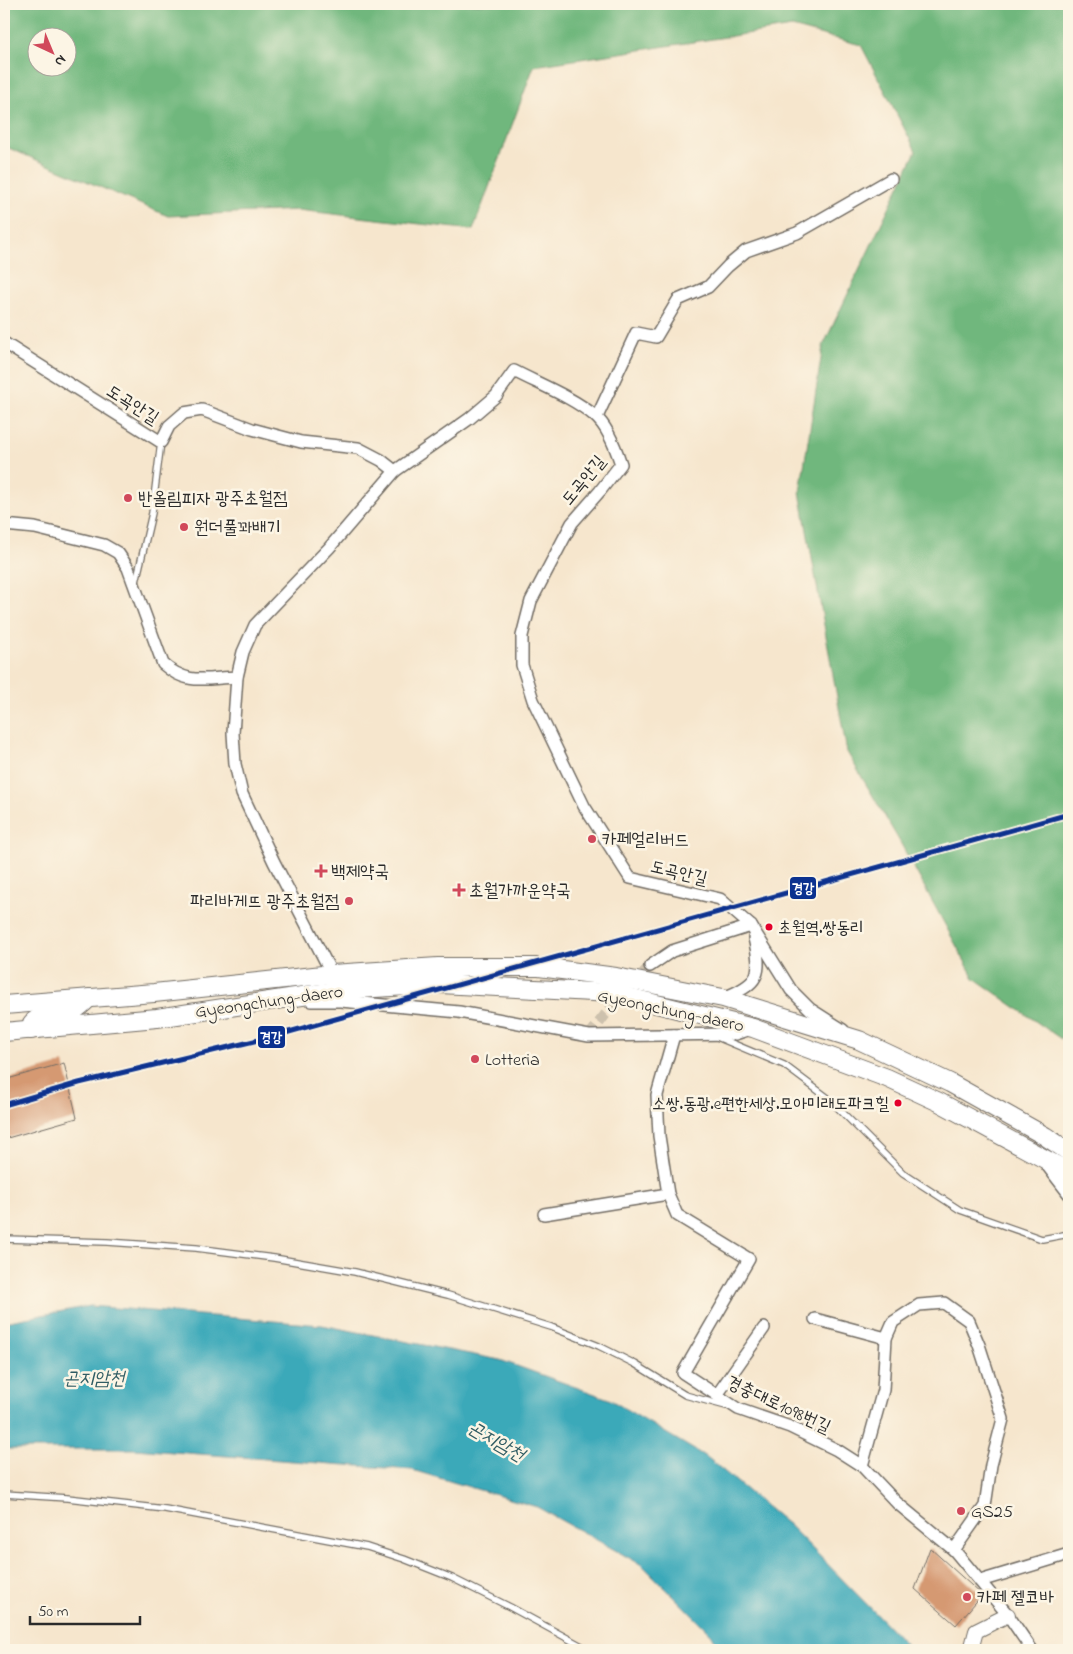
<svg xmlns="http://www.w3.org/2000/svg" width="1073" height="1654" font-family="'Indie Flower','Poor Story',sans-serif">
	<style>
		.forest { fill: #70b77d; stroke: #4e7154; fill-rule: evenodd }
		.water { fill: #3aa9b9; stroke: #326a72 }
		.building { fill: #d59972 }
		.lines { fill: none; stroke-linecap: round; stroke-linejoin: round }
		.minor-tunnel { stroke: #cdc1ad; stroke-width: 11; stroke-dasharray: 11 5.5; stroke-linecap: butt }
		.service-casing { stroke: #726c64; stroke-width: 8 }
		.minor-casing { stroke: #726c64; stroke-width: 14 }
		.tertiary-casing { stroke: #726c64; stroke-width: 16 }
		.primary-casing { stroke: #726c64; stroke-width: 20 }
		.service { stroke: #fff; stroke-width: 5.5 }
		.minor { stroke: #fff; stroke-width: 11 }
		.tertiary { stroke: #fff; stroke-width: 14 }
		.primary { stroke: #fff; stroke-width: 18 }
		.metro-1-casing { stroke: #fcf5e5; stroke-width: 9 }
		.metro-1 { stroke: #0b318f; stroke-width: 5 }
		.poi-dot { fill: #d1495b; stroke: #fcf5e5; stroke-width: 2 }
		.bus-dot { fill: #e4002b; stroke: #fcf5e5; stroke-width: 2 }
		.labels { text-anchor: middle; stroke-width: 5; stroke-linejoin: round; paint-order: stroke }
		.bus-label { font-size: 17px; fill: #2b2b2b; stroke: #fcf5e5; text-anchor: start }
		.street-label { font-size: 18px; fill: #2b2b2b; stroke: #fcf5e5 }
		.poi-label { font-size: 18px; fill: #2b2b2b; stroke: #fcf5e5; text-anchor: start }
		.water-label { font-size: 19px; font-style: italic; fill: #315d64; stroke: #fcf5e5 }
		.line-badge { stroke: #fcf5e5; stroke-width: 2 }
		.badge-label { font-size: 14px; text-anchor: middle; font-weight: bold; fill: #fff }
	</style>
	<rect width="100%" height="100%" fill="#fcf5e5"/>
	<filter id="ink" filterUnits="userSpaceOnUse"><feTurbulence type="fractalNoise" baseFrequency=".02" numOctaves="2"/><feDisplacementMap in="SourceGraphic" scale="10" xChannelSelector="R" yChannelSelector="G"/><feConvolveMatrix kernelMatrix="1 2 1 2 8 2 1 2 1" color-interpolation-filters="sRGB"/></filter>
	<filter id="wash" filterUnits="userSpaceOnUse"><feTurbulence type="fractalNoise" baseFrequency=".0096" numOctaves="4" result="noise"/><feDisplacementMap in="SourceGraphic" scale="20" xChannelSelector="R" yChannelSelector="G"/><feGaussianBlur stdDeviation="1.12" result="paint"/><feColorMatrix in="noise" values="0 0 0 0 0 0 0 0 0 0 0 0 0 0 0 0 0 1.4 0 .05"/><feComposite in="paint" operator="in"/></filter>
	<g filter="url(#wash)">
		<rect width="100%" height="100%" fill="#f6e6cd"/>
		<!-- forest -->
		<path class="forest" d="M4 4H1069V1021L1061 1039 974 978 900 842 847 752 800 492 823 346 916 151 861 45 792 27 534 66 473 230 298 210 168 216 4 146ZM38 38H68V68H38Z"/>
		<!-- water -->
		<path class="water" d="M90 1306 322 1325 500 1360 609 1399 708 1458 790 1526 904 1642 908 1650H720L712 1635 642 1565 537 1507 412 1470 134 1449H4V1322Z"/>
		<g id="blocks">
			<!-- building -->
			<g class="building">
				<path d="M64 1063 77 1118 4 1139V1080Z"/>
				<path d="M930 1548 982 1595 956 1625 915 1589Z"/>
			</g>
		</g>
	</g>
	<g filter="url(#ink)">
		<use href="#blocks" fill-opacity="0" stroke="#726c64" stroke-width="1"/>
		<g class="lines">
			<!-- minor-tunnel -->
			<path class="minor-tunnel" d="M589 1036 605 1015 650 966"/>
			<defs>
				<g id="service">
					<path d="M136 582 152 513 161 442"/>
					<path d="M717 1037 784 1065 828 1098 903 1173 960 1210 1042 1239 1069 1234"/>
					<path d="M4 1239 107 1242 196 1248 274 1258 355 1272 448 1295 551 1327 599 1346 635 1364 685 1395 726 1406"/>
					<path d="M4 1494 67 1498 165 1509 367 1547 404 1559 452 1578 510 1607 589 1650"/>
				</g>
				<g id="minor">
					<path d="M4 343 161 442 169 426 184 413 202 410 252 429 301 442 358 448 381 460 395 471 469 419 496 396 514 371C541 385 572 397 595 416 607 426 616 449 621 464L600 491 572 523 531 601 522 636V665L533 700 584 806 630 878 720 899 751 926 791 990 810 1009 843 1030"/>
					<path d="M597 417 636 333 656 337 678 300 708 287 728 266 746 251 797 233 891 179"/>
					<path d="M4 525 35 528 104 545 118 553 128 568 163 664C188 686 205 678 237 677"/>
					<path d="M650 966 672 951 751 926"/>
					<path d="M332 974 274 862 242 794 235 764 233 733 237 677 243 652 255 625 329 548 395 471"/>
					<path d="M723 998C759 984 763 975 754 938"/>
					<path d="M312 1001H341L459 1012 589 1036 735 1034 753 1028"/>
					<path d="M674 1035 657 1095 659 1136 668 1194 677 1215 749 1259 683 1373 738 1409 790 1427 837 1450 862 1466 897 1503 954 1550 1008 1615 1032 1650"/>
					<path d="M1046 1164 1069 1194"/>
					<path d="M544 1214 668 1194"/>
					<path d="M815 1319 886 1338"/>
					<path d="M717 1395 764 1328"/>
					<path d="M862 1466 883 1390 886 1338 893 1322 919 1305 944 1303 969 1321 979 1345 1003 1419 991 1465 985 1506 954 1550"/>
					<path d="M980 1581 1069 1554"/>
				</g>
				<path id="tertiary" d="M971 1650 976 1631 1008 1615"/>
				<g id="primary">
					<path d="M4 1005 154 993 332 974 438 967H539L616 977 723 998 859 1040 950 1083 1045 1136 1069 1152"/>
					<path d="M31 1030 32 1023C44 1011 60 1017 73 1011 79 1008 84 1003 89 998"/>
					<path d="M4 1032 157 1018 342 990 440 984 612 993 753 1028 887 1078 939 1102 1069 1172"/>
				</g>
			</defs>
			<!-- service casing -->
			<use href="#service" class="service-casing"/>
			<!-- minor casing -->
			<use href="#minor" class="minor-casing"/>
			<!-- tertiary casing -->
			<use href="#tertiary" class="tertiary-casing"/>
			<!-- primary casing -->
			<use href="#primary" class="primary-casing"/>
			<!-- service -->
			<use href="#service" class="service"/>
			<!-- minor -->
			<use href="#minor" class="minor"/>
			<!-- tertiary -->
			<use href="#tertiary" class="tertiary"/>
			<!-- primary -->
			<use href="#primary" class="primary"/>
			<defs>
				<path id="metro-1" d="M4 1105 79 1083 271 1037 1069 814"/>
			</defs>
			<!-- metro-1 casing -->
			<use href="#metro-1" class="metro-1-casing"/>
			<!-- metro-1 -->
			<use href="#metro-1" class="metro-1"/>
		</g>
	</g>
	<!-- markers -->
	<g class="poi-dot">
		<circle cx="128" cy="498" r="5"/>
		<circle cx="184" cy="527" r="5"/>
		<circle cx="592" cy="839" r="5"/>
		<path d="M318.5 863.5h5v5h5v5h-5v5h-5v-5h-5v-5h5z"/>
		<path d="M456.5 882.5h5v5h5v5h-5v5h-5v-5h-5v-5h5z"/>
		<circle cx="349" cy="901" r="5"/>
		<circle cx="475" cy="1059" r="5"/>
		<circle cx="961" cy="1511" r="5"/>
		<circle cx="967" cy="1597" r="5"/>
	</g>
	<g class="bus-dot">
		<circle cx="769" cy="927" r="4.5"/>
		<circle cx="898" cy="1103" r="4.5"/>
	</g>
	<g class="labels">
		<!-- bus labels -->
		<g class="bus-label">
			<text x="778" y="933">초월역.쌍동리</text>
			<text x="889" y="1109" text-anchor="end">소쌍.동광.e편한세상.모아미래도파크힐</text>
		</g>
		<!-- street labels -->
		<g class="street-label">
			<text transform="translate(133 404) rotate(32)" y="6">도곡안길</text>
			<text transform="translate(583 480) rotate(-51)" y="6">도곡안길</text>
			<text transform="translate(679 872) rotate(13)" y="6">도곡안길</text>
			<text transform="translate(269 1001) rotate(-8)" y="6">Gyeongchung-daero</text>
			<text transform="translate(671 1010) rotate(12)" y="6">Gyeongchung-daero</text>
			<text transform="translate(779 1404) rotate(25)" y="6">경충대로1098번길</text>
		</g>
		<!-- poi labels -->
		<g class="poi-label">
			<text x="138" y="504">반올림피자 광주초월점</text>
			<text x="194" y="533">원더풀꽈배기</text>
			<text x="602" y="845">카페얼리버드</text>
			<text x="331" y="877">백제약국</text>
			<text x="469" y="896">초월가까운약국</text>
			<text x="339" y="907" text-anchor="end">파리바게뜨 광주초월점</text>
			<text x="485" y="1065">Lotteria</text>
			<text x="971" y="1517">GS25</text>
			<text x="977" y="1603">카페 젤코바</text>
		</g>
		<!-- water labels -->
		<g class="water-label">
			<text x="94" y="1384">곤지암천</text>
			<text transform="translate(497 1440) rotate(30)" y="7">곤지암천</text>
		</g>
	</g>
	<g class="line-badge">
		<rect x="789" y="876" width="28" height="24" rx="5" fill="#0b318f"/>
		<rect x="257" y="1025" width="29" height="24" rx="5" fill="#0b318f"/>
	</g>
	<g class="badge-label">
		<text x="803" y="893">경강</text>
		<text x="271" y="1042">경강</text>
	</g>
	<!-- margin -->
	<rect width="1073" height="1654" fill="none" stroke="#fcf5e5" stroke-width="20"/>
	<!-- north arrow -->
	<g transform="translate(52 52) rotate(136)"><circle r="24" fill="#fcf5e5" stroke="#a8a49b"/>
	<path d="M0-4L9 19L0 12L-9 19Z" fill="#d1495b"/>
	<text y="-8" font-size="14" font-weight="bold" text-anchor="middle" fill="#2b2b2b">N</text>
	</g>
	<!-- scale -->
	<path d="M30 1616v8h110v-8" fill="none" stroke="#2b2b2b" stroke-width="2.5"/>
	<text x="38" y="1616" font-size="15" fill="#2b2b2b" stroke="#fcf5e5" stroke-width="4" paint-order="stroke">50 m</text>
</svg>
